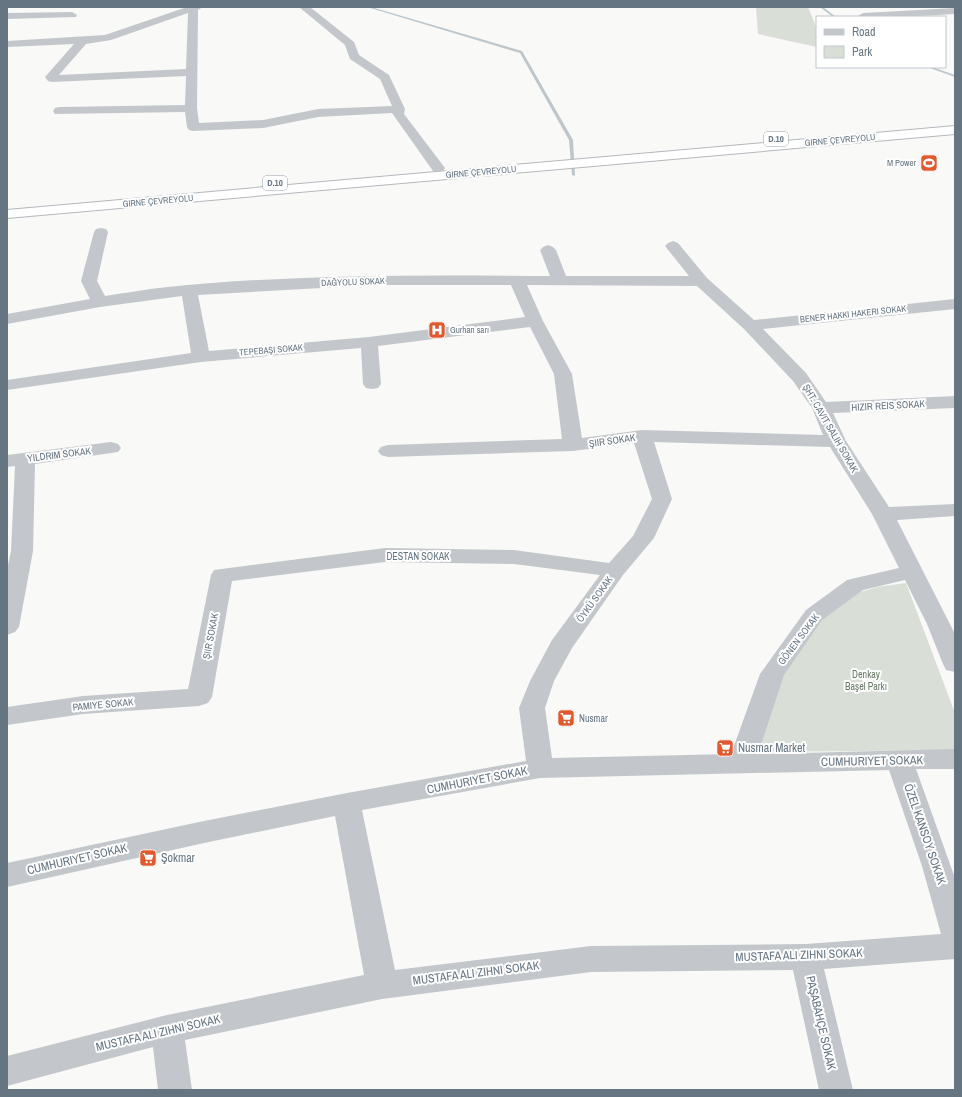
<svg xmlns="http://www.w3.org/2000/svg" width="962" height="1097" font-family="'Archivo Narrow',sans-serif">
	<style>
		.green { fill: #d9ded6 }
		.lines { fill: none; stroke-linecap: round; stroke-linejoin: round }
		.stream { fill: #bcc6cb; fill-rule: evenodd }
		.highway-casing { stroke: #b4b8bc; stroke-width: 2 }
		.minor { fill: #c3c7cb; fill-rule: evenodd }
		.highway { fill: #fff; fill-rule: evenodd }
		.labels { text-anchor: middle; stroke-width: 4; stroke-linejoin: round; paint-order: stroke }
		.shield { fill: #fff; stroke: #939ea8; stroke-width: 1 }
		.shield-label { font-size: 9px; font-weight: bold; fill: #657582 }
		.far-street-label { font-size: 9px; fill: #657582; stroke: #fff }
		.far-poi-label { font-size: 9px; fill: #657582; stroke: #fff; text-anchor: end }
		.street-label { font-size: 10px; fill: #657582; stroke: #fff }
		.park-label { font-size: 10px; fill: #677a64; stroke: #fff }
		.poi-label { font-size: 10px; fill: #657582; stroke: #fff; text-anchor: start }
		.near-poi-label { font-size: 12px; fill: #657582; stroke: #fff; text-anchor: start }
		.near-street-label { font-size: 12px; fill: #657582; stroke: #fff }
	</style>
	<rect width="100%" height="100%" fill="#f9f9f7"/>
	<!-- green -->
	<g class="green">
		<path d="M756 7H808L817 29V47L758 34Z"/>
		<path d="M906 583 955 713V750L756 752 777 686 817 620 856 593 878 587Z"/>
	</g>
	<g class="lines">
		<!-- stream -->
		<g class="stream">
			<path d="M367 7H371L522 51 573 140 575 176 572 175 569 140 520 53Z"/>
			<path d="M820 7H823L836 17H833Z"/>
			<path d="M927 67H932L955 75V77Z"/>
		</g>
		<defs>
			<path id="highway" d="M955 126V134L7 218V210Z"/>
		</defs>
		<!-- highway casing -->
		<use href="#highway" class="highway-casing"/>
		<!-- minor -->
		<g class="minor">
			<path d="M187 7H203L198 10 197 108 199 123 263 120 318 109 392 106 380 79 350 59 345 45 299 7H310L354 42 359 55 389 75 405 109 404 114 445 168 443 171H433L392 113 318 117 263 128 193 131 189 130 187 127 185 112 55 114 53 111 55 108 59 107 185 105 186 76 52 82 48 81 45 77 74 44 7 47V41L105 35ZM188 13 186 69 59 75 86 44 111 40Z"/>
			<path d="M955 8V14L900 17 858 16 863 13Z"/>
			<path d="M72 12 77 15 76 17 7 19V13Z"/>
			<path d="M101 228 106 229 108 232 97 281 105 296C126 293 147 289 168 287 295 274 423 275 550 276L540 250 543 247 548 245 553 247 556 250 566 276H689L665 246 668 243 673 241 678 243 707 278 754 320 955 299V309L763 329 806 373 826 402 955 396V408L833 413 846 441 889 507 955 504V516L897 520 955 634V672L946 670 943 664 927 624 905 580 863 590 822 620 784 675 758 754 955 749V769H916L955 878V959L824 969 853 1090H819L793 970 591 972 382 999 185 1040 192 1090H158L153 1047 7 1086V1056L167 1015 364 975 335 816 204 843 7 887V863L204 821 347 793 526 761 519 708 530 681 552 640 600 575 514 564 385 562 232 581 212 697 208 703 199 706 83 714 7 725V707L83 696 188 689 211 575 214 570 385 548 514 550 609 563 633 536 652 499 634 443 573 451 388 457 381 455 378 451 381 447 388 445 562 439 554 374 530 327 378 346 381 384 378 388 372 389 366 388 363 384 361 348 201 362 7 390V380L191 353 182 296 100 307 7 324V314L90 299 81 281 94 232 96 229ZM376 285H511L525 317 369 337 209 351 198 295ZM527 285 697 286 744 329 793 381 812 408 823 435 642 430 582 438 572 374 543 321ZM654 442 830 447 872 514 899 568 847 580 806 610 760 674 731 754 552 758 545 708 554 681 572 648 623 575 654 538 672 499ZM889 770 922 866 941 934 806 944 591 946 395 970 362 810 540 778Z"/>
			<path d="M111 442 118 444 121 448 118 452 35 464 33 551 19 627 15 632 7 635V570L11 551 15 466 7 467V455Z"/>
		</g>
		<!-- highway -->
		<use href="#highway" class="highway"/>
	</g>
	<!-- icons -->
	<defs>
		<symbol id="stadium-square" viewBox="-11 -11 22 22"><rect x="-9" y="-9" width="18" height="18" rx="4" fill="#e15a2f" stroke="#fff"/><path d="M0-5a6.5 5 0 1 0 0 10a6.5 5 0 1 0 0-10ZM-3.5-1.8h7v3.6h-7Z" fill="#fff"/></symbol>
		<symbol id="hospital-square" viewBox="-11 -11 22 22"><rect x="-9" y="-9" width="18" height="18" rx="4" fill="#e15a2f" stroke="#fff"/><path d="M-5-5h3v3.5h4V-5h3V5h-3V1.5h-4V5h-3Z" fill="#fff"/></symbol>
		<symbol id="supermarket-square" viewBox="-11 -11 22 22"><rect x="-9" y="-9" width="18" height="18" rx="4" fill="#e15a2f" stroke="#fff"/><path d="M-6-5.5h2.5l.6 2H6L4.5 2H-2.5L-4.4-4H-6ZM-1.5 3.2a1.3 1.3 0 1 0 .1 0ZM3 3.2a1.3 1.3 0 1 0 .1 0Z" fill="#fff"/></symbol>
	</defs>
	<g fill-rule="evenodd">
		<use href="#stadium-square" x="919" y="153" width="20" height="20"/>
		<use href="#hospital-square" x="427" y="320" width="20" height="20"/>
		<use href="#supermarket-square" x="556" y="708" width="20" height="20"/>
		<use href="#supermarket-square" x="715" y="738" width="20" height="20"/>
		<use href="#supermarket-square" x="138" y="848" width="20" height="20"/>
	</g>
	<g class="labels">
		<!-- shield labels -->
		<g class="shield">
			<rect x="764" y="132" width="24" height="14" rx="3"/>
			<rect x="263" y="176" width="24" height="14" rx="3"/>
		</g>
		<g class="shield-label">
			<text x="776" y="142">D.10</text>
			<text x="275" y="186">D.10</text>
		</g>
		<!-- far-street labels -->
		<g class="far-street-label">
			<text transform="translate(840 140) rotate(-5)" y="3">GIRNE ÇEVREYOLU</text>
			<text transform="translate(481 172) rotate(-5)" y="3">GIRNE ÇEVREYOLU</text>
			<text transform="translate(158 201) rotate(-5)" y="3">GIRNE ÇEVREYOLU</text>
			<text transform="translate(353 282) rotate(-2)" y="3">DAĞYOLU SOKAK</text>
			<text transform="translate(853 314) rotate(-6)" y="3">BENER HAKKI HAKERI SOKAK</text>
			<text transform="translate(271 350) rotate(-5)" y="3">TEPEBAŞI SOKAK</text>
		</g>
		<!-- far-poi labels -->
		<g class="far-poi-label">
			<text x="916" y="166">M Power</text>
			<text x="450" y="333" text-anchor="start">Gurhan sarı</text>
		</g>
		<!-- street labels -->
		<g class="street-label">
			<text transform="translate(888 405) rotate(-3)" y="4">HIZIR REIS SOKAK</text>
			<text transform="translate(831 428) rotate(60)" y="4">ŞHT. CAVIT SALIH SOKAK</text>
			<text transform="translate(612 440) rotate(-8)" y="4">ŞIIR SOKAK</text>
			<text transform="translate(59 454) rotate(-7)" y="4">YILDRIM SOKAK</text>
			<text x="418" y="560">DESTAN SOKAK</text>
			<text transform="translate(594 599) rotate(-54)" y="4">ÖYKÜ SOKAK</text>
			<text transform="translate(210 636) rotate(-79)" y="4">ŞIIR SOKAK</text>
			<text transform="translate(798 639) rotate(-53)" y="4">GÖNEN SOKAK</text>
			<text transform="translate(103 704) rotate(-5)" y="4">PAMIYE SOKAK</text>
		</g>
		<!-- park labels -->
		<g class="park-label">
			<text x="866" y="678">Denkay<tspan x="866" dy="12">Başel Parkı</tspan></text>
		</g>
		<!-- poi labels -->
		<g class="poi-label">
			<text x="579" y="722">Nusmar</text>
		</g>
		<!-- near-poi labels -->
		<g class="near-poi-label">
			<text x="738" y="752">Nusmar Market</text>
			<text x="161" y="862">Şokmar</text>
		</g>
		<!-- near-street labels -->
		<g class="near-street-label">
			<text transform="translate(872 761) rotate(-1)" y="4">CUMHURIYET SOKAK</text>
			<text transform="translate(477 780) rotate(-11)" y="4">CUMHURIYET SOKAK</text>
			<text transform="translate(925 834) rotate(71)" y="4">ÖZEL KANSOY SOKAK</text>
			<text transform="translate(77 859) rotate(-13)" y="4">CUMHURIYET SOKAK</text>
			<text transform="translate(799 955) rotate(-2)" y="4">MUSTAFA ALI ZIHNI SOKAK</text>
			<text transform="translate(476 973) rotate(-7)" y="4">MUSTAFA ALI ZIHNI SOKAK</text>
			<text transform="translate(821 1023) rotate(77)" y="4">PAŞABAHÇE SOKAK</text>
			<text transform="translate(158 1033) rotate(-13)" y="4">MUSTAFA ALI ZIHNI SOKAK</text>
		</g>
	</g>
	<!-- border -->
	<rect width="962" height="1097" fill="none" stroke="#657582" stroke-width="16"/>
	<!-- legend -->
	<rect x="816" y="16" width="130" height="52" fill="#ffffff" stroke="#c1c8cd"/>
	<rect x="824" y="29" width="20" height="6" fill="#c3c7cb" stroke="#c1c8cd"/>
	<text x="852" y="36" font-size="12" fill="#657582">Road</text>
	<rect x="824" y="46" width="20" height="12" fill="#d9ded6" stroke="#c1c8cd"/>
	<text x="852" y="56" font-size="12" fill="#657582">Park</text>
</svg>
